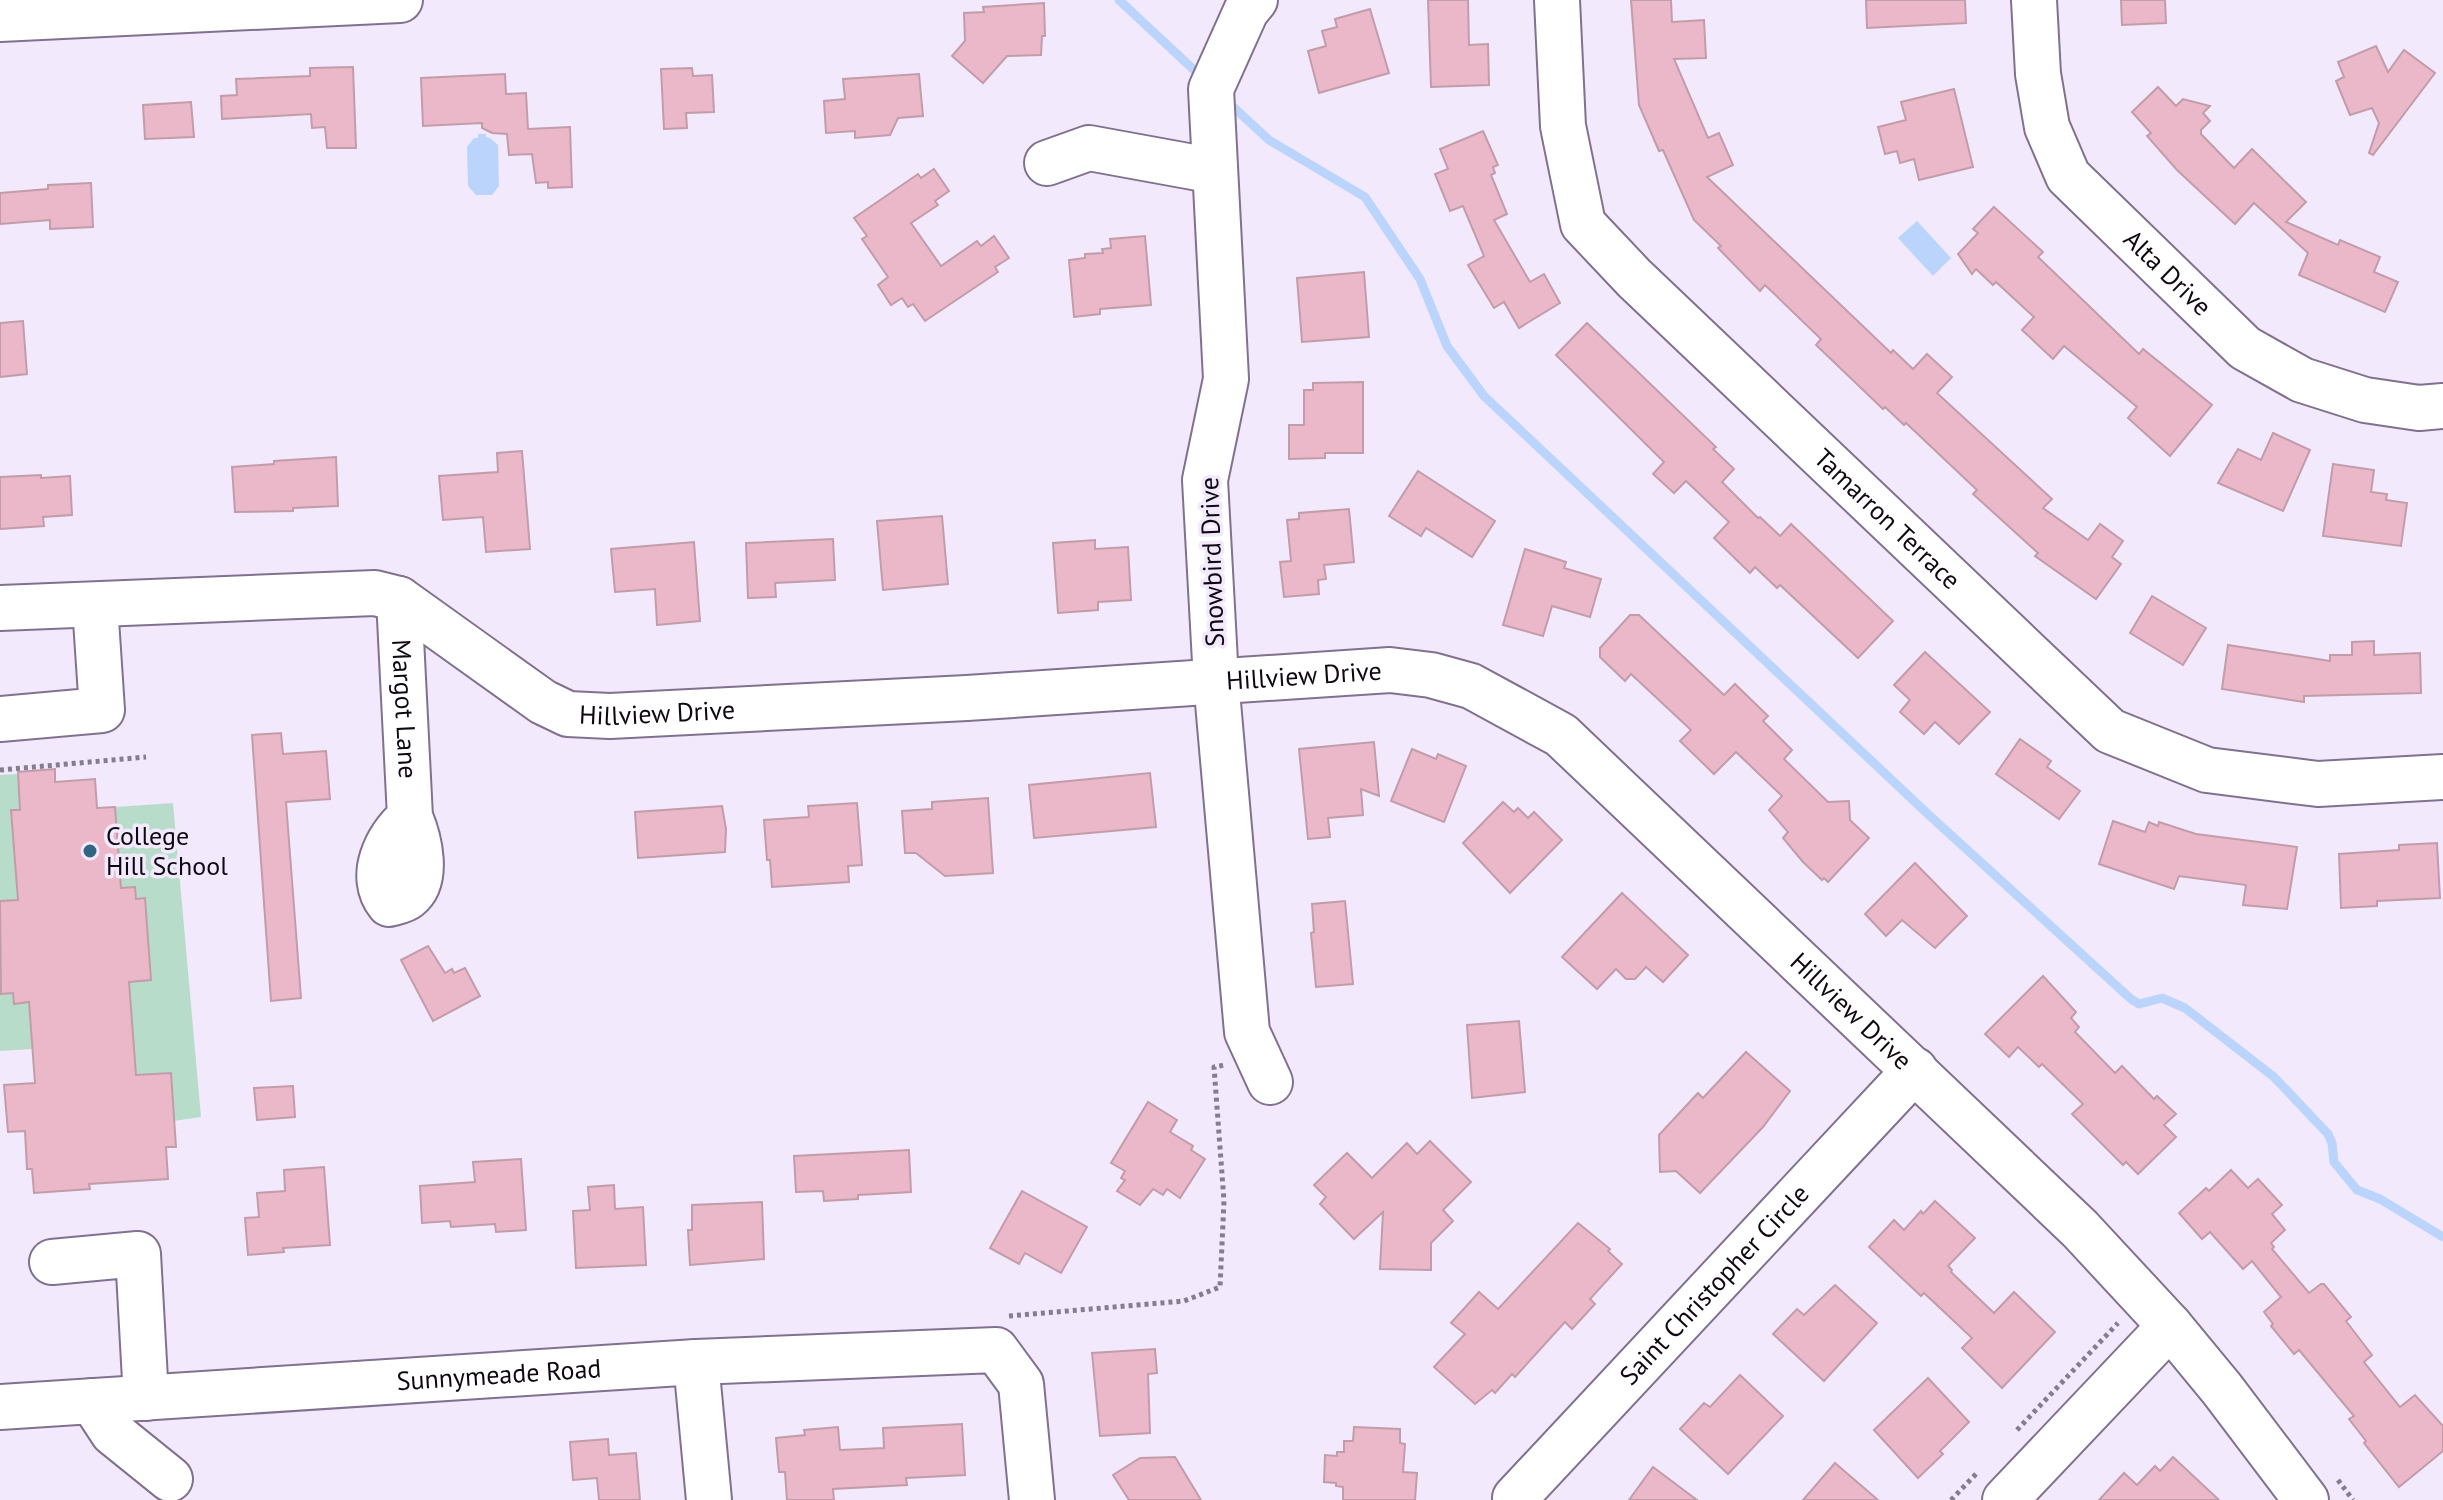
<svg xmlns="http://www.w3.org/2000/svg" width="2443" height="1500" font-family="'PT Sans',sans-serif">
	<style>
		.green { fill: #b7ddca }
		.water { fill: #bad4fc }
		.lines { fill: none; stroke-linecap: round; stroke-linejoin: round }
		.stream { stroke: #bad4fc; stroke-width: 9 }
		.building { fill: #ebb8ca; stroke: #c29ca9; stroke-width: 2 }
		.minor-casing { stroke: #81718f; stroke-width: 48 }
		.path { stroke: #857d8d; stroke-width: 5; stroke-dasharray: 4 4; stroke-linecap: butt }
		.minor { stroke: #fff; stroke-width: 44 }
		.poi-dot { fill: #316582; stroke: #f3e9fd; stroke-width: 3 }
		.labels { text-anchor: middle; stroke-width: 7; stroke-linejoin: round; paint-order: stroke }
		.street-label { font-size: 26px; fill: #0e0813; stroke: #f3e9fd }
		.poi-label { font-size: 26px; fill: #0e0813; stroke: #f3e9fd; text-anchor: start }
	</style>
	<rect width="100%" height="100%" fill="#f3e9fd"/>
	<!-- green -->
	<g class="green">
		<path d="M18 774 20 810 11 811 18 900 0 901V775Z"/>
		<path d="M173 803 201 1117 174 1121 171 1073 136 1075 130 993 125 982 151 980 145 898 136 899 135 887 121 888 115 807Z"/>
		<path d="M0 975 2 994 13 993 15 1004 29 1002 32 1049 0 1051Z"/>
	</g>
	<!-- water -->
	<g class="water">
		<path d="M478 134H486V137L490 138 498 145 499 186 492 195H476L468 186 467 147 474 138H478Z"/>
		<path d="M1917 221 1951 258 1933 276 1898 238Z"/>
	</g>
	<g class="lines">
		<!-- stream -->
		<g class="stream">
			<path d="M1119 0 1194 70"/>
			<path d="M1230 104 1269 140 1365 197 1420 279 1447 346 1484 396 1930 816 2131 999 2139 1004 2162 998 2185 1008 2274 1077 2328 1134 2332 1143 2334 1162 2357 1190 2380 1199 2443 1237"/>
		</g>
	</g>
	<!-- building -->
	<g class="building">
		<path d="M1428 0H1468L1469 45 1488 44 1489 85 1431 87Z"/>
		<path d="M1631 0H1671L1672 22 1704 20 1706 58 1674 59 1708 138 1719 133 1733 165 1707 177 1891 353 1893 350 1913 369 1927 354 1952 377 1937 393 2052 499 2043 508 2088 540 2100 524 2123 541 2112 557 2121 564 2096 599 2035 556 2038 553 1973 494 1977 490 1906 423 1904 425 1885 407 1883 409 1816 345 1821 339 1765 285 1760 291 1718 248 1721 246 1694 220 1663 150 1659 151 1639 105Z"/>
		<path d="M1866 0H1965L1966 23 1867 28Z"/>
		<path d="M2121 0H2165L2166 23 2122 25Z"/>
		<path d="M1044 3 1045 36H1042L1041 55 1007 56 983 83 952 56 965 41 964 13 984 12 983 7Z"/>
		<path d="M1370 9 1389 73 1319 93 1308 51 1326 46 1322 31 1337 27 1335 19Z"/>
		<path d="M2376 46 2388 72 2404 50 2435 73 2373 155 2369 153 2379 123 2372 108 2350 115 2336 81 2344 77 2338 62Z"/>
		<path d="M353 67 356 148H327L325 127 312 128 311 114 222 119 221 96 237 95 236 79 310 76V68Z"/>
		<path d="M692 68 693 76 712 75 714 112 686 113 687 128 664 129 661 69Z"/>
		<path d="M505 74 506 94 526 93 528 129 570 127 572 187 548 188V182L536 183 532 154 509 155 507 134 492 133 482 128V123L423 126 421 78Z"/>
		<path d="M919 74 923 116 898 118 890 135 855 138V131L826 133 824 101 845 99 843 79Z"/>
		<path d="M2158 87 2176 106 2183 99 2210 106 2203 113 2210 121 2201 130V134L2234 168 2252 149 2306 202 2286 222 2338 245 2340 240 2380 257 2374 272 2398 282 2385 312 2299 275 2308 253 2254 203 2235 224 2177 170 2147 136 2151 133 2132 112Z"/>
		<path d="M1954 89 1973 167 1919 180 1914 159 1900 163 1897 151 1885 154 1878 127 1906 120 1901 102Z"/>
		<path d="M191 102 194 137 145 139 143 105Z"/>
		<path d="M1483 131 1498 165 1493 167 1495 173 1491 175 1507 214 1494 220 1530 282 1544 274 1560 303 1519 328 1504 302 1494 308 1468 265 1484 256 1463 206 1450 211 1435 174 1448 169 1440 149Z"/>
		<path d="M934 169 949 191 935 201 938 205 911 223 941 266 977 241 981 246 994 236 1009 258 995 267 998 272 925 321 913 304 908 307 902 298 891 305 878 285 888 277 862 239 867 236 854 218 918 174 921 178Z"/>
		<path d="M91 183 93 227 50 229V220L0 224V193L48 189V185Z"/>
		<path d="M1994 207 2043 252 2038 257 2139 354 2143 349 2212 405 2170 456 2128 418 2137 407 2064 346 2053 359 2022 330 2034 317 1996 282 1993 285 1976 269 1972 274 1958 254 1978 233 1973 229Z"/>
		<path d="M1145 236 1151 305 1100 309V314L1074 317 1069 260 1085 258V254L1103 253 1102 249 1111 248 1110 239Z"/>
		<path d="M1364 272 1369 337 1302 342 1297 278Z"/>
		<path d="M23 321 27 374 0 377V323Z"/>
		<path d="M1587 323 1716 447 1713 449 1734 469 1722 482 1758 518 1760 517 1780 536 1791 524 1893 621 1858 658 1780 585 1777 588 1755 567 1750 573 1714 538 1729 522 1686 481 1674 493 1653 474 1664 462 1556 355Z"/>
		<path d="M1363 382V453H1325V458L1289 459V425H1304V390H1313V383Z"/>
		<path d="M2273 433 2310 450 2283 511 2218 483 2238 449 2261 460Z"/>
		<path d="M522 451 530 549 486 552 483 517 443 520 439 476 498 472 497 453Z"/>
		<path d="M336 457 338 506 293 508V511L235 512 232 467 274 464V461Z"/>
		<path d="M2333 464 2374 470 2371 492 2387 494 2386 500 2407 503 2401 546 2323 536Z"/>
		<path d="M1418 471 1495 521 1472 557 1426 528 1421 536 1389 516Z"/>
		<path d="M41 475V478L70 476 72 515 43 517 44 526 0 529V477Z"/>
		<path d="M1349 509 1354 562 1324 565 1326 579 1318 580 1319 594 1284 597 1280 562 1291 561 1287 520 1299 519V513Z"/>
		<path d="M942 516 948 584 883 590 877 521Z"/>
		<path d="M833 539 835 580 775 583 776 597 748 598 746 543Z"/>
		<path d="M1095 540V549L1128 547 1131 600 1098 602V610L1058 613 1053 543Z"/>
		<path d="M694 542 700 621 657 625 655 589 615 592 611 549Z"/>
		<path d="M1525 549 1566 562 1564 568 1601 579 1590 617 1552 606 1543 636 1503 625Z"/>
		<path d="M2152 596 2206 628 2183 665 2130 633Z"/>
		<path d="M1630 615H1639L1724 695 1735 684 1768 716 1763 721 1792 750 1784 759 1828 802 1849 801 1850 820 1869 838 1828 882 1824 878 1822 880 1803 862 1783 838 1788 832 1769 810 1782 796 1736 752 1714 774 1680 741 1691 730 1631 674 1625 681 1600 657V648Z"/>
		<path d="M2374 641V655L2420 653 2421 693 2304 696V702L2222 689 2228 645 2330 661V655H2352V642Z"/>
		<path d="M1925 652 1990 712 1959 744 1935 722 1924 734 1900 712 1910 700 1894 685Z"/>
		<path d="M281 733 283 754 326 751 330 799 286 802 301 998 271 1001 252 735Z"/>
		<path d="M2020 739 2051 761 2047 767 2080 791 2059 819 1996 774Z"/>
		<path d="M1374 742 1379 796 1361 789 1363 815 1328 818 1330 837 1308 839 1299 749Z"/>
		<path d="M1412 749 1436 759 1438 754 1466 766 1444 822 1391 801Z"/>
		<path d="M55 769V782L95 779 97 808 115 807 121 888 135 887 136 899 145 898 151 980 129 982 136 1075 171 1073 176 1147H166L168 1179 89 1184 90 1189 34 1193 32 1169H27L25 1131 8 1132 4 1085 35 1083 29 1002 14 1004 13 993 1 994 0 901 18 900 11 810H20L18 772Z"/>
		<path d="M1150 773 1156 827 1034 838 1029 785Z"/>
		<path d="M988 798 993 873 945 876 916 853H905L902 811 932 809V802Z"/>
		<path d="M1503 802 1514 812 1518 808 1528 818 1534 812 1562 840 1510 893 1463 843Z"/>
		<path d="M857 803 862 865 848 866 849 882 772 887 770 860H767L764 820 809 817 808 806Z"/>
		<path d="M722 806 726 829 725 852 638 858 635 812Z"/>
		<path d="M2113 821 2145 832 2149 822 2158 826 2159 822 2196 834 2297 847 2287 909 2243 905 2246 885 2179 876 2174 889 2099 864Z"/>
		<path d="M2437 843 2440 898 2377 901V906L2341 908 2339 854 2399 850V845Z"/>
		<path d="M1915 863 1967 916 1935 948 1902 920 1886 936 1865 914Z"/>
		<path d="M1622 893 1688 955 1663 982 1646 967 1635 979H1626L1616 969 1597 989 1562 957Z"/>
		<path d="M1345 901 1353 984 1316 987 1311 933 1314 932 1312 904Z"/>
		<path d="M428 946 445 973 452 969 454 973 465 968 480 996 433 1021 401 960Z"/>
		<path d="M2043 976 2076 1012 2071 1018 2079 1027 2075 1032 2115 1073 2122 1066 2154 1099 2157 1096 2176 1114 2164 1125 2176 1137 2138 1174 2126 1162 2123 1165 2072 1114 2083 1104 2042 1064 2039 1067 2018 1047 2009 1057 1985 1034Z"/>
		<path d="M1519 1021 1525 1092 1472 1098 1467 1025Z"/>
		<path d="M1746 1052 1790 1091 1763 1127 1700 1193 1676 1171 1660 1172 1659 1135 1698 1093 1703 1098Z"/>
		<path d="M293 1086 295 1117 257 1120 254 1088Z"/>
		<path d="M1148 1102 1177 1120 1170 1132 1193 1146 1191 1150 1205 1159 1180 1198 1167 1189 1163 1195 1153 1189 1140 1205 1117 1191 1125 1180 1121 1178 1125 1171 1111 1163Z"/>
		<path d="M1430 1141 1471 1182 1443 1210 1453 1221 1431 1243V1270L1380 1269 1383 1212 1354 1239 1320 1204 1326 1197 1314 1185 1347 1153 1372 1178 1407 1143 1417 1154Z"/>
		<path d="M909 1150 911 1192 858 1195V1199L824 1201 823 1191 796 1192 794 1156Z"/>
		<path d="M521 1159 526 1230 496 1232 495 1224 451 1227 450 1221 422 1223 420 1186 475 1182 473 1162Z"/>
		<path d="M324 1167 330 1245 283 1248 284 1252 248 1255 245 1218 259 1217 257 1193 285 1191 284 1170Z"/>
		<path d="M2231 1170 2248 1188 2258 1179 2282 1205 2272 1214 2285 1230 2271 1243 2274 1247 2272 1249 2309 1293 2321 1284H2324L2351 1317 2346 1321 2372 1355 2364 1362 2400 1407 2415 1395 2443 1426V1451L2399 1487 2364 1443 2366 1441 2349 1419 2354 1416 2299 1350 2294 1354 2271 1326 2273 1324 2264 1312 2281 1297 2252 1261 2243 1269 2210 1232 2202 1239 2179 1213 2206 1188 2209 1191Z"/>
		<path d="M614 1185 615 1209 643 1207 646 1265 576 1268 573 1211 590 1210 588 1187Z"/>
		<path d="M1022 1191 1087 1227 1061 1273 1025 1253 1019 1264 990 1248Z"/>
		<path d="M1935 1201 1975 1238 1948 1266 1952 1270 1951 1272 1994 1313 2014 1292 2055 1332 2002 1388 1962 1348 1972 1338 1924 1293 1921 1296 1869 1247 1894 1220 1904 1230 1921 1211 1923 1214Z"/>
		<path d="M762 1202 764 1259 690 1265 688 1230H692V1205Z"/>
		<path d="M1578 1223 1610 1249 1608 1251 1622 1264 1590 1299 1595 1304 1572 1329 1565 1322 1515 1377 1512 1374 1495 1393 1492 1390 1475 1404 1434 1367 1465 1334 1451 1323 1479 1292 1498 1309Z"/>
		<path d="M1835 1285 1877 1323 1824 1381 1773 1334 1797 1309 1804 1315Z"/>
		<path d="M1155 1349 1157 1373 1148 1374 1150 1433 1100 1436 1092 1353Z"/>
		<path d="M1740 1375 1783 1416 1728 1474 1680 1429 1704 1403 1710 1407Z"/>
		<path d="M1928 1378 1969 1422 1940 1451 1943 1454 1918 1478 1874 1430Z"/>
		<path d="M962 1424 965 1475 906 1478 907 1485 833 1489 834 1500H787L785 1472H779L776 1438 805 1435 804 1430 838 1427 840 1450 884 1448 883 1428Z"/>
		<path d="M1354 1427 1400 1429V1443L1405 1444 1403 1472 1417 1473 1415 1500H1343V1487L1336 1486V1483L1324 1482 1325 1455 1337 1456V1452H1344V1441H1353Z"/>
		<path d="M608 1439 609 1455 636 1453 640 1500H599L597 1478 573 1480 570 1442Z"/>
		<path d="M1175 1457 1201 1500H1129L1113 1475 1140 1458Z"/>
		<path d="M2173 1457 2219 1500H2099L2124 1473 2137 1485 2155 1466 2160 1471Z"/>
		<path d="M1835 1463 1878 1500H1803Z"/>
		<path d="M1653 1467 1697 1500H1629Z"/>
	</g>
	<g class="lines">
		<defs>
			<g id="minor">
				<path d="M1255 0 1246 11 1211 89 1226 379 1205 480 1216 680 1247 1032 1270 1082"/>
				<path id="s1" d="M1557 0 1563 126 1583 224 1634 278 2110 731 2207 770 2318 784 2443 777"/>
				<path id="s2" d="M2034 0 2038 74 2047 127 2068 176 2245 348 2302 380 2365 400 2419 408 2443 406"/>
				<path d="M0 19 400 0"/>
				<path d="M1047 163 1089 148 1215 171"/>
				<path id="s3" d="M399 599 410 817C419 838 430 880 408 897 403 901 395 902 389 904 367 876 386 838 410 817"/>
				<path id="s4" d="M0 608 375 593 399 599 543 702 568 714 610 716 967 698 1390 670 1431 675 1471 686 1561 735 2080 1229 2170 1326 2222 1389 2306 1500"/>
				<path d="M0 719 102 710 95 605"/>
				<path d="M52 1262 138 1254 146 1398"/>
				<path d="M696 1362 709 1500"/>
				<path d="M92 1401 113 1433 170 1479"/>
				<path id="s5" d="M0 1407 696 1362 996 1350 1021 1384 1032 1500"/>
				<path id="s6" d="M1515 1498 1915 1070"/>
				<path d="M2005 1500 2170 1326"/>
			</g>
		</defs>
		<!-- minor casing -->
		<use href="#minor" class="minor-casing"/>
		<!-- path -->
		<g class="path">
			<path d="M0 770 146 757"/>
			<path d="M1009 1316 1184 1301 1220 1287 1224 1201 1214 1067 1225 1065"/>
			<path d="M2017 1430 2118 1323"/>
			<path d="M2338 1480 2353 1500"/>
			<path d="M1951 1500 1978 1472"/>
		</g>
		<!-- minor -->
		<use href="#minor" class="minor"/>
	</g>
	<!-- markers -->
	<circle class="poi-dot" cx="90" cy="851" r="8"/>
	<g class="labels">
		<!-- street labels -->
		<g class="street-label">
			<text dy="9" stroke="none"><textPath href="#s2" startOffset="320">Alta Drive</textPath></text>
			<text dy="9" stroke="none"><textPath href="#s1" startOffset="650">Tamarron Terrace</textPath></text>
			<text transform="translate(1212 562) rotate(-92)" y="9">Snowbird Drive</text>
			<text dy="9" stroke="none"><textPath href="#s4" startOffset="1342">Hillview Drive</textPath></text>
			<text dy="9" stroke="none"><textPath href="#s3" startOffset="110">Margot Lane</textPath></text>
			<text dy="9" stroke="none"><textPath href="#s4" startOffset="694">Hillview Drive</textPath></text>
			<text dy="9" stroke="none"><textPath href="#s4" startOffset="2014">Hillview Drive</textPath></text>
			<text dy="9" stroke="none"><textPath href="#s6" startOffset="292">Saint Christopher Circle</textPath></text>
			<text dy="9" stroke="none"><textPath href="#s5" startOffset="500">Sunnymeade Road</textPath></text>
		</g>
		<!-- poi labels -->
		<g class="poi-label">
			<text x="106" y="845">College<tspan x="106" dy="30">Hill School</tspan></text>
		</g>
	</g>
</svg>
